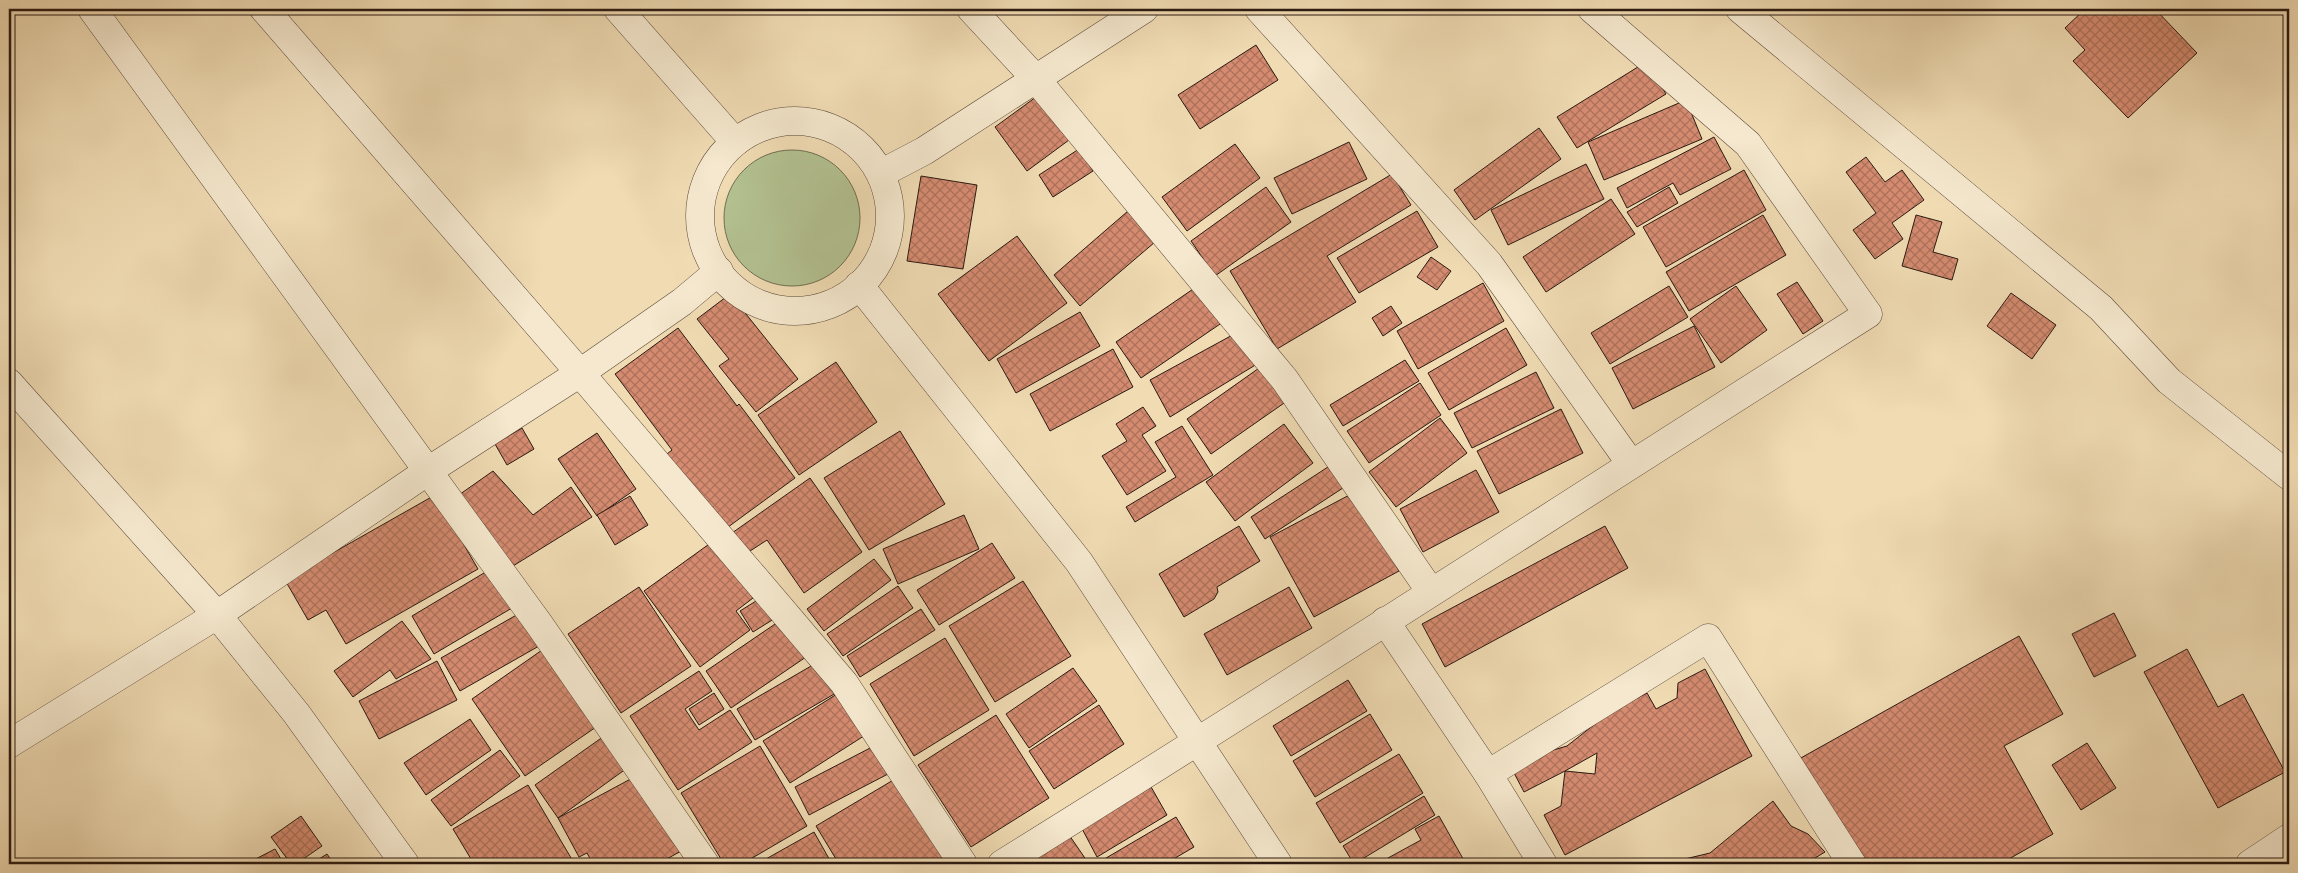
<svg xmlns="http://www.w3.org/2000/svg" width="2298" height="873" font-family="'IM FELL English',serif">
	<style>
		.grass { fill: #b3c191; stroke: #6f6e51 }
		.building { fill: url(#building-cross-hatch); stroke: #2b1a11; fill-rule: evenodd }
		.lines { fill: none; stroke-linecap: round; stroke-linejoin: round }
		.minor-casing { stroke: #5c4a3a; stroke-width: 29 }
		.tertiary-casing { stroke: #5c4a3a; stroke-width: 29 }
		.minor { stroke: #f5e8ce; stroke-width: 28 }
		.tertiary { stroke: #f5e8ce; stroke-width: 28 }
	</style>
	<defs>
		<pattern id="building-cross-hatch" width="8" height="8" patternUnits="userSpaceOnUse" patternTransform="scale(1.25)"><rect width="8" height="8" fill="#d58b70"/><path d="M0 0l8 8M0 8l8-8" fill="none" stroke="#ad715b"/></pattern>
	</defs>
	<rect width="100%" height="100%" fill="#f0dbb3"/>
	<filter id="stains"><feTurbulence type="fractalNoise" baseFrequency=".004" numOctaves="4"/><feColorMatrix values="0 0 0 0 .2 0 0 0 0 .09 0 0 0 0 .02 0 0 0 .5 -.17"/></filter>
	<radialGradient id="worn" r=".72"><stop offset=".6" stop-color="#630" stop-opacity="0"/><stop offset="1" stop-color="#630" stop-opacity=".3"/></radialGradient>
	<!-- grass -->
	<circle class="grass" cx="792" cy="218" r="68"/>
	<!-- building -->
	<g class="building">
		<path d="M2085 9H2155L2197 53 2128 118 2073 61 2085 50 2065 28Z"/>
		<path d="M1256 45 1278 80 1200 129 1178 95Z"/>
		<path d="M1646 62 1666 94 1577 148 1557 117Z"/>
		<path d="M1036 97 1069 140 1027 171 995 127Z"/>
		<path d="M1686 100 1702 139 1604 180 1588 142Z"/>
		<path d="M1539 128 1561 159 1475 220 1454 190Z"/>
		<path d="M1714 137 1731 169 1680 195 1673 183 1627 208 1617 188Z"/>
		<path d="M1349 142 1367 179 1292 214 1274 178Z"/>
		<path d="M1235 144 1260 178 1187 231 1162 197Z"/>
		<path d="M1079 149 1093 171 1053 197 1039 175Z"/>
		<path d="M1866 157 1885 182 1902 170 1924 200 1892 223 1903 239 1875 259 1853 230 1876 213 1846 172Z"/>
		<path d="M1586 164 1604 199 1508 245 1491 210Z"/>
		<path d="M1744 170 1766 210 1666 267 1643 227Z"/>
		<path d="M1392 174 1411 205 1327 256 1356 302 1277 349 1230 271Z"/>
		<path d="M921 176 977 185 963 269 907 261Z"/>
		<path d="M1266 187 1291 222 1215 276 1191 241Z"/>
		<path d="M1669 187 1678 203 1637 227 1627 212Z"/>
		<path d="M1611 199 1635 234 1546 292 1523 257Z"/>
		<path d="M1128 211 1155 242 1080 306 1054 275Z"/>
		<path d="M1417 211 1438 247 1359 293 1337 258Z"/>
		<path d="M1763 215 1786 255 1689 311 1666 272Z"/>
		<path d="M1916 215 1942 222 1933 252 1958 259 1952 280 1902 266Z"/>
		<path d="M1017 236 1067 303 989 361 938 294Z"/>
		<path d="M1431 257 1451 271 1437 290 1417 277Z"/>
		<path d="M1797 282 1823 321 1803 334 1777 294Z"/>
		<path d="M1483 283 1504 321 1418 369 1397 331Z"/>
		<path d="M1199 285 1223 322 1141 378 1116 342Z"/>
		<path d="M1669 286 1688 317 1610 364 1591 333Z"/>
		<path d="M1736 286 1767 330 1721 363 1690 319Z"/>
		<path d="M2011 293 2056 325 2032 359 1987 326Z"/>
		<path d="M730 294 798 379 756 412 719 366 729 359 697 319Z"/>
		<path d="M1391 306 1402 323 1383 336 1372 318Z"/>
		<path d="M1080 312 1100 346 1016 393 997 359Z"/>
		<path d="M1694 326 1715 367 1633 409 1612 368Z"/>
		<path d="M678 328 737 406 739 404 795 478 724 530 667 454 672 450 615 374Z"/>
		<path d="M1506 328 1527 365 1449 410 1428 373Z"/>
		<path d="M1238 332 1257 364 1170 417 1150 380Z"/>
		<path d="M1113 349 1133 387 1050 431 1030 394Z"/>
		<path d="M1405 360 1419 381 1343 426 1330 405Z"/>
		<path d="M836 362 877 422 799 475 758 415Z"/>
		<path d="M1262 366 1287 401 1211 454 1187 419Z"/>
		<path d="M1536 372 1554 408 1472 448 1454 413Z"/>
		<path d="M1420 383 1441 415 1369 463 1347 431Z"/>
		<path d="M1143 407 1156 426 1142 435 1166 471 1127 495 1102 456 1127 441 1116 424Z"/>
		<path d="M1561 409 1583 453 1499 494 1477 451Z"/>
		<path d="M1440 418 1467 453 1396 507 1369 472Z"/>
		<path d="M1284 424 1313 463 1235 521 1206 482Z"/>
		<path d="M1182 426 1213 475 1135 522 1126 507 1176 477 1155 442Z"/>
		<path d="M522 428 534 449 507 465 495 444Z"/>
		<path d="M900 431 945 504 869 550 824 478Z"/>
		<path d="M597 433 636 489 597 516 558 459Z"/>
		<path d="M1331 465 1346 486 1265 539 1251 517Z"/>
		<path d="M1476 470 1499 512 1423 552 1400 509Z"/>
		<path d="M493 471 533 515 571 487 592 517 513 566 456 497Z"/>
		<path d="M810 478 862 552 804 593 767 540 747 553 732 533Z"/>
		<path d="M1355 492 1399 571 1314 617 1270 537Z"/>
		<path d="M435 495 478 569 346 644 326 610 308 620 285 580Z"/>
		<path d="M630 496 648 525 615 545 597 515Z"/>
		<path d="M964 515 979 549 898 584 883 549Z"/>
		<path d="M1239 526 1260 561 1217 587 1218 592 1214 599 1184 617 1159 574Z"/>
		<path d="M1605 526 1628 568 1445 667 1422 624Z"/>
		<path d="M712 542 753 598 736 611 750 630 700 667 644 591Z"/>
		<path d="M992 543 1015 578 939 625 917 590Z"/>
		<path d="M874 559 891 580 824 631 807 609Z"/>
		<path d="M489 570 512 608 434 654 412 616Z"/>
		<path d="M1023 581 1071 656 995 702 949 626Z"/>
		<path d="M898 586 913 608 843 656 827 634Z"/>
		<path d="M639 587 691 666 621 713 568 634Z"/>
		<path d="M1289 587 1312 628 1227 675 1204 634Z"/>
		<path d="M764 596 777 617 753 632 740 611Z"/>
		<path d="M921 609 935 630 860 677 847 656Z"/>
		<path d="M520 613 539 646 460 691 441 658Z"/>
		<path d="M2114 613 2136 656 2094 677 2072 634Z"/>
		<path d="M781 620 806 657 731 708 706 671Z"/>
		<path d="M402 621 431 659 396 679 390 670 353 697 334 671Z"/>
		<path d="M2019 636 2063 714 2004 746 2053 834 2000 864H1858L1799 759Z"/>
		<path d="M945 638 989 710 914 756 870 684Z"/>
		<path d="M545 648 599 725 525 776 472 699Z"/>
		<path d="M2187 649 2218 707 2243 694 2285 772 2218 808 2144 672Z"/>
		<path d="M437 661 457 700 379 739 359 701Z"/>
		<path d="M818 662 836 693 755 740 737 709Z"/>
		<path d="M1073 668 1097 701 1029 748 1006 714Z"/>
		<path d="M1705 669 1752 756 1565 855 1544 815 1561 806 1565 771 1524 792 1513 771 1550 751 1567 746 1609 713 1647 693 1656 709 1677 698 1678 683ZM1597 753 1595 774 1565 771Z"/>
		<path d="M699 671 712 691 685 709 699 730 730 710 752 742 678 790 630 716Z"/>
		<path d="M1348 680 1367 711 1291 756 1273 726Z"/>
		<path d="M840 692 867 734 790 783 763 741Z"/>
		<path d="M714 693 724 709 699 725 689 709Z"/>
		<path d="M1099 705 1124 744 1054 789 1029 751Z"/>
		<path d="M1370 714 1392 750 1315 797 1293 761Z"/>
		<path d="M996 715 1049 798 971 847 918 765Z"/>
		<path d="M470 719 491 750 426 795 404 763Z"/>
		<path d="M607 734 630 766 558 818 535 785Z"/>
		<path d="M2087 743 2116 788 2081 810 2052 765Z"/>
		<path d="M760 746 807 826 742 864H724L681 793Z"/>
		<path d="M874 746 888 774 809 815 795 787Z"/>
		<path d="M500 750 520 776 451 826 431 800Z"/>
		<path d="M1399 754 1423 793 1340 843 1316 803Z"/>
		<path d="M638 775 685 849 663 861 664 864H593L587 853 579 857 558 818Z"/>
		<path d="M1146 778 1167 815 1097 857 1079 823Z"/>
		<path d="M895 779 946 864H839L816 826Z"/>
		<path d="M528 785 574 863 474 864 453 829Z"/>
		<path d="M1424 796 1435 815 1354 864 1343 846Z"/>
		<path d="M1773 801 1791 826 1808 834 1825 852 1805 864H1664L1710 853Z"/>
		<path d="M301 816 322 846 296 864H291L271 837Z"/>
		<path d="M1439 816 1466 864H1377L1421 840 1415 829Z"/>
		<path d="M1176 817 1194 847 1165 864H1102L1101 861Z"/>
		<path d="M814 832 832 864H757Z"/>
		<path d="M1067 832 1089 864H1013Z"/>
		<path d="M275 849 284 864H246Z"/>
		<path d="M327 854 334 864H311Z"/>
	</g>
	<g class="lines">
		<defs>
			<g id="minor">
				<path d="M92 9 539 624 705 864"/>
				<path d="M264 9 580 373 844 683 963 864"/>
				<path d="M618 9 735 142"/>
				<path d="M971 9 1036 79 1285 380 1431 592"/>
				<path d="M1259 9 1489 264 1631 464"/>
				<path d="M859 285 1079 562 1278 864"/>
				<path d="M9 383 217 615 296 713 405 864"/>
				<path d="M1385 621 1488 774 1543 864"/>
				<path d="M1488 774 1708 638 1852 864"/>
				<path d="M1002 864C1292 684 1579 497 1868 314L1748 144 1592 9"/>
				<path d="M2250 864 2289 838"/>
			</g>
			<g id="tertiary">
				<path d="M1740 9 2101 308 2169 381 2289 476"/>
				<circle cx="795" cy="216" r="95"/>
				<path d="M882 173 924 151 1144 9"/>
				<path d="M9 744 217 615 428 471 580 373 682 302 719 271"/>
			</g>
		</defs>
		<!-- minor casing -->
		<use href="#minor" class="minor-casing"/>
		<!-- tertiary casing -->
		<use href="#tertiary" class="tertiary-casing"/>
		<!-- minor -->
		<use href="#minor" class="minor"/>
		<!-- tertiary -->
		<use href="#tertiary" class="tertiary"/>
	</g>
	<!-- margin -->
	<rect width="2298" height="873" fill="none" stroke="#f0dbb3" stroke-width="30"/>
	<rect x="10" y="10" width="2278" height="853" fill="none" stroke="#2b1a11" stroke-width="2.5"/>
	<rect x="15" y="15" width="2268" height="843" fill="none" stroke="#2b1a11"/>
	<rect width="100%" height="100%" filter="url(#stains)"/>
	<rect width="100%" height="100%" fill="url(#worn)"/>
</svg>
